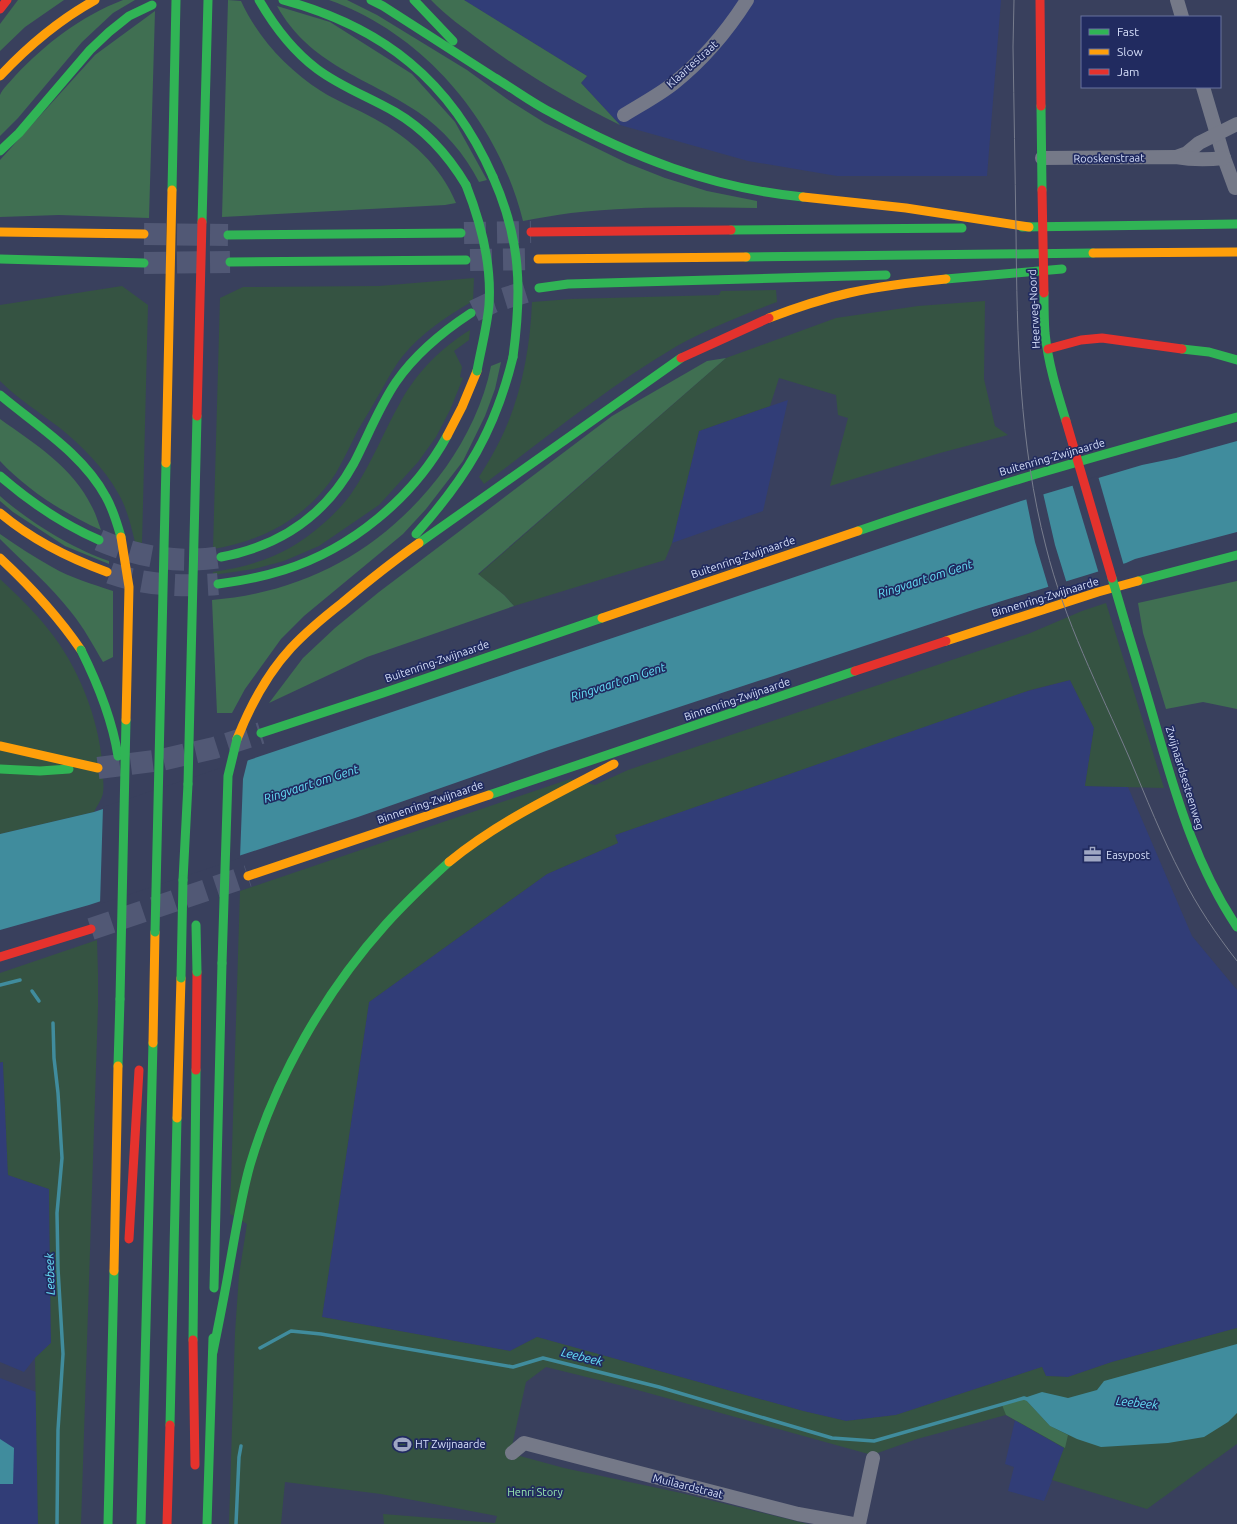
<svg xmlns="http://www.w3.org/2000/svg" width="1237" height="1524" font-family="Ubuntu,sans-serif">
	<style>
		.built { fill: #313d77 }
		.green { fill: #355342 }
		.forest { fill: #406f52 }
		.water { fill: #408c9d }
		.pier { fill: #39405d }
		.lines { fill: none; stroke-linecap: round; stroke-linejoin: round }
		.stream { stroke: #408c9d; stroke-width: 3.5 }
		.highway-tunnel { stroke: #515875; stroke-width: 22; stroke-dasharray: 22 11; stroke-linecap: butt }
		.street { stroke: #757988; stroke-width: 14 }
		.fast { stroke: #30b455; stroke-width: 9 }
		.slow { stroke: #ff9f0a; stroke-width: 9 }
		.jam { stroke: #e5322d; stroke-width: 9 }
		.tram { stroke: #777c8d; stroke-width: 1 }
		.fast-bridge { stroke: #30b455; stroke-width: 9 }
		.slow-bridge { stroke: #ff9f0a; stroke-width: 9 }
		.jam-bridge { stroke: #e5322d; stroke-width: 9 }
		.labels { text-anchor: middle; stroke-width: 3.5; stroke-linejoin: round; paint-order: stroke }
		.street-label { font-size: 11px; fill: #d6dffa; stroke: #212b60 }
		.poi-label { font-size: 11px; fill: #d6dffa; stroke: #212b60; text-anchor: start }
		.park-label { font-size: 11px; fill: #98e8ae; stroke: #212b60 }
		.water-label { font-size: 12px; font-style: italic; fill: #66e0f7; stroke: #212b60 }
	</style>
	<rect width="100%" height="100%" fill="#39405d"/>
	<!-- built -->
	<g class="built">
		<path d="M464 0H1001L987 176H837L748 161 620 125 581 83 587 76Z"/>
		<path d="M788 400 763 511 672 543 699 431Z"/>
		<path d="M1070 680 1094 728 1085 786 1128 787 1192 936 1237 990V1328L1112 1362 1068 1377 1046 1376 1042 1367 896 1415 846 1421 803 1411 537 1337 510 1351 322 1317 369 1002 547 874 618 843 615 835 1017 694Z"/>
		<path d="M3 1062 8 1175 49 1189 51 1343 35 1358 24 1372 0 1362V1063Z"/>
		<path d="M0 1378 36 1392 38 1524H0Z"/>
		<path d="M1015 1420 1065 1448 1044 1501 1008 1491 1014 1467 1005 1464Z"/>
	</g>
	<!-- green -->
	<g class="green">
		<path d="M474 278 473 301C447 316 421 333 402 357 393 368 386 383 378 396 372 407 365 418 358 430 351 444 344 459 336 473 308 517 263 541 213 549L220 298 243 287 379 286Z"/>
		<path d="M122 286 148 305 142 543 135 542C131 526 127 508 118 493 104 468 82 446 60 428 39 412 18 399 0 381V305Z"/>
		<path d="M776 290 777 302C743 315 709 328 677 346 609 386 547 437 484 484L479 477C485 467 491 458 496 448 520 404 530 352 532 302L571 299 719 295 721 291Z"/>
		<path d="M985 301 984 379 995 426 1008 435 940 453 830 486 848 418 838 415 836 395 779 378 770 406 699 431 672 543 665 560 514 606 504 595 478 575 726 358 836 318 918 306Z"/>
		<path d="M470 330 469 340 454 351 462 367 460 377 463 378 450 410 436 437 418 462 379 505 319 546 284 561 254 569 213 575V572C258 565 289 554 324 523 334 514 344 504 351 494 371 465 384 431 401 401 417 372 442 347 470 330Z"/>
		<path d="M0 579C17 595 34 611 48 629 80 668 101 724 103 774 103 780 104 787 103 793 102 799 97 806 94 812L0 834Z"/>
		<path d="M1106 603 1164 788 1085 786 1094 728 1070 680 1030 690 615 835 618 843 547 874 369 1002 322 1317 510 1351 537 1337 803 1411 846 1421 896 1415 1042 1367 1046 1376 1068 1377 1112 1362 1237 1328V1444L1147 1509 1052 1480 1064 1448 1006 1415 917 1439 872 1455 623 1386 546 1367 526 1382 509 1460 520 1456 564 1468 681 1493 808 1524H384L383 1514 495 1523 497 1516 381 1494 285 1482 281 1524H229L235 1333 239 1275 247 1224 230 1214 240 891 570 779 595 785 628 770 1028 634 1082 611Z"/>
		<path d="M97 940 98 974V1007L81 1524H38L35 1358 51 1343 49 1189 8 1175 3 1062H0V973Z"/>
	</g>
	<!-- forest -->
	<g class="forest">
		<path d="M18 0H64L25 27 0 51V24Z"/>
		<path d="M123 0H135L113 13 82 42 18 118 0 136C0 127 0 103 0 95 2 89 11 81 15 76 45 44 81 16 123 0Z"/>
		<path d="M228 0 241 1C258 38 287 69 321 91 338 102 358 109 375 119 410 138 441 166 456 203L445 205 222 217Z"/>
		<path d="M329 0H347L377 15 467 70 507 99 545 123 627 163 665 178 707 191 757 201V208C695 207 633 206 571 213 555 215 539 218 523 221 499 123 425 34 329 0Z"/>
		<path d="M431 0H464L587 76 581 83 620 125C571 101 525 74 481 41 464 28 446 16 431 0Z"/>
		<path d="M277 6 330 22 412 74 455 122 487 180 479 182C465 154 443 129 418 112 366 77 310 65 277 6Z"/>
		<path d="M155 11 149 218 59 215 0 217V160L95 55Z"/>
		<path d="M726 358 478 574 504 595 514 606 367 657 269 703 303 658 335 628 379 592 612 416 707 361Z"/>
		<path d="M501 362 495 389 485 416 463 461 426 509 403 534 304 616 281 639 245 689 232 713H217L212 600C309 592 389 546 446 467 467 437 484 402 491 366Z"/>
		<path d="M0 419C35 444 73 467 92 507 96 514 98 522 101 530 65 514 27 490 0 461Z"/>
		<path d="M0 496C28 521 73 549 109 561V564L65 546 13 512 0 501Z"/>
		<path d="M0 534C17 546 34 557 52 567 71 578 92 584 113 591V657L103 662C93 645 84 628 71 612 51 586 24 563 0 539Z"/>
		<path d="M1237 581V709L1203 702 1166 709 1143 633 1138 603Z"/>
		<path d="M1024 1398 1050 1426 1068 1435 1065 1448 1006 1415 1002 1405Z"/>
	</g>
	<!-- water -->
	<g class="water">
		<path d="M1237 441V532L1135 559 1126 563 976 609 549 750 358 817 89 905 0 930V834L94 812 1021 501 1142 465 1176 458Z"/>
		<path d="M1237 1344V1413L1228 1422 1204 1437 1168 1443 1101 1447 1077 1439 1050 1426 1024 1398 1042 1392 1068 1398 1097 1390 1104 1381Z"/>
		<path d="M0 1439 14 1448 13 1484H0Z"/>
	</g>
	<!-- pier -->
	<g class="pier">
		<path d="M1098 476 1124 566 1099 574 1072 484Z"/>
		<path d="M1043 493 1055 545 1067 584 1049 589 1035 542 1026 498Z"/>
		<path d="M248 759 243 779 240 858 100 904 103 807Z"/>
	</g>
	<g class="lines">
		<!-- stream -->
		<g class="stream">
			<path d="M0 985 20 980"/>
			<path d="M32 991 39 1001"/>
			<path d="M53 1023 54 1058 58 1093 62 1158 57 1213 58 1269 63 1354 58 1430 57 1524"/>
			<path d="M260 1348 291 1331 321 1334 513 1367 543 1358 659 1387 832 1438 874 1441 1024 1398 1027 1399"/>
			<path d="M236 1524 239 1457 241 1446"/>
		</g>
		<!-- highway-tunnel -->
		<g class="highway-tunnel">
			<path d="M464 233 531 232"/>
			<path d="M144 234 228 235"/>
			<path d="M470 260 535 259"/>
			<path d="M144 263 230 262"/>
			<path d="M474 311 493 302 535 289"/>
			<path d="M99 540C138 557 179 564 221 557"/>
			<path d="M110 573C144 585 182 587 218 584"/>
			<path d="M98 768 161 760 214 748 261 733"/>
			<path d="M91 929 248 876"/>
		</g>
		<!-- street -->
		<g class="street">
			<path d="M1177 0 1182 17"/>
			<path d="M1203 87 1224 158 1235 188"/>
			<path d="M624 115C640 105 659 95 674 83 704 59 726 33 747 0"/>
			<path d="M1176 157 1187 153 1199 143 1237 124"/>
			<path d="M1042 158 1176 157C1192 160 1207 160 1224 158"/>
			<path d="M512 1453 524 1443 798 1514 853 1524"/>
			<path d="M859 1524 873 1458"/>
		</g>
		<!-- fast -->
		<g class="fast">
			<path d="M259 0C274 26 293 51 317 69 341 87 369 97 395 112 426 130 448 155 466 185"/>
			<path d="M283 0C383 27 451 81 493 177"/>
			<path d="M371 0 383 6C420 30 458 54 495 78 514 89 532 103 552 113 632 157 711 188 803 197"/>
			<path d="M414 0 453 41"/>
			<path d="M1041 106 1042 190"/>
			<path d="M0 151 19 133 90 50 109 32 129 16 152 5"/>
			<path d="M1022 227 1237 224"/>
			<path d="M731 230 962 228"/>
			<path d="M228 235 461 233"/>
			<path d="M746 257 1093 253"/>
			<path d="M0 259 144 263"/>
			<path d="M230 262 466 260"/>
			<path d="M946 279 1062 269"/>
			<path d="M539 288 568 284 886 275"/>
			<path d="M1044 293C1044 306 1044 320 1045 333 1048 363 1057 392 1066 421"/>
			<path d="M1182 349 1209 352 1237 360"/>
			<path d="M0 395C37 426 83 454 106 497 113 509 117 523 121 537"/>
			<path d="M0 476C30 502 62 524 99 540"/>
			<path d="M858 531C983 488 1110 452 1237 417"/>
			<path d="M416 534C466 478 495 431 513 357"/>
			<path d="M419 543 681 358"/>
			<path d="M221 557C280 546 325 516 354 463 368 436 379 407 396 382 416 353 442 332 471 313"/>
			<path d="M1138 581 1237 555"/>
			<path d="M218 584C240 581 262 577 284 570 351 549 413 498 447 436"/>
			<path d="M1127 629C1138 665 1149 701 1159 737 1178 803 1198 869 1237 927"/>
			<path d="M261 733 383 693 602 618"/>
			<path d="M0 769 40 771 69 769"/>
			<path d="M489 795 855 671"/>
			<path d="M183 880 188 784"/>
			<path d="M118 1066 120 999"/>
			<path d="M214 1288 222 963"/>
			<path d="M193 1340 196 1070"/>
			<path d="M213 1352C219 1322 225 1293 230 1263 236 1230 241 1197 250 1165 276 1077 325 992 386 924 406 902 427 882 449 862"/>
			<path d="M170 1425 177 1118"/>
			<path d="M108 1524 114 1271"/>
			<path d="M141 1524 153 1043"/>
			<path d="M207 1524 213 1338"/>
		</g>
		<!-- slow -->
		<g class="slow">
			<path d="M0 76C28 46 59 20 95 0"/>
			<path d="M803 197 906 208 1029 227"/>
			<path d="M0 232 144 234"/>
			<path d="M1093 253 1237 252"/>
			<path d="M538 259 746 257"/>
			<path d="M769 318C795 308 822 299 849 293 881 286 914 282 946 279"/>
			<path d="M447 436 462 407 477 371"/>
			<path d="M0 513C32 540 68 558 107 572"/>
			<path d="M0 558C30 586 58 616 81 650"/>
			<path d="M602 618 858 531"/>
			<path d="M946 641 1098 592 1138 581"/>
			<path d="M237 739C250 706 267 674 291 648 307 631 324 617 342 603 367 582 392 562 419 543"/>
			<path d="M0 746 98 768"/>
			<path d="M449 862C499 821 557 794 614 764"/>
			<path d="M248 876 489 795"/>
			<path d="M153 1043 155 932"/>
			<path d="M177 1118 181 978"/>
			<path d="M114 1271 118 1066"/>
		</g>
		<!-- jam -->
		<g class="jam">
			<path d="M1040 0 1041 106"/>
			<path d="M0 9 7 0"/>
			<path d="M531 232 731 230"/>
			<path d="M1048 349 1081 340 1102 338 1182 349"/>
			<path d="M681 358 769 318"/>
			<path d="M855 671 946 641"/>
			<path d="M0 957 91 929"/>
			<path d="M196 1070 197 972"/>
			<path d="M129 1239 139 1070"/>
			<path d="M193 1340 195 1465"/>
			<path d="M167 1524 170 1425"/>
		</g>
		<!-- tram -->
		<path class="tram" d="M1014 0 1013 47C1014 108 1015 169 1016 231 1017 337 1019 443 1046 547 1064 620 1099 688 1129 757 1146 797 1162 838 1182 876 1197 906 1216 934 1237 961"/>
		<!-- fast-bridge -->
		<g class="fast-bridge">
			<path d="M493 177C521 240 522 290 513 357"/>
			<path d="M466 185C481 223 492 263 489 305 487 327 481 349 477 371"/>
			<path d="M172 190 176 0"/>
			<path d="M202 222 208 0"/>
			<path d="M1112 578 1127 629"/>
			<path d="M81 650C98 684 112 718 118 756"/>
			<path d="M188 784 197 416"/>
			<path d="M196 925 197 972"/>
			<path d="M155 932 166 463"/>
			<path d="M222 963 228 776 237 739"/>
			<path d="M181 978 183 880"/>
			<path d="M120 999 126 720"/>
		</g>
		<!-- slow-bridge -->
		<g class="slow-bridge">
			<path d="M166 463 172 190"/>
			<path d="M121 537 129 587 126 720"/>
		</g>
		<!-- jam-bridge -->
		<g class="jam-bridge">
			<path d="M1042 190 1044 293"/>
			<path d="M197 416 202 222"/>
			<path d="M1066 421 1112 578"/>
		</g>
	</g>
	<!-- icons -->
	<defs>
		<symbol id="office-bare" viewBox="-9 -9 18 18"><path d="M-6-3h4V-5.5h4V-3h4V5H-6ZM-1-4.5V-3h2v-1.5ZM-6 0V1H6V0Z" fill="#9fa7c3" stroke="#212b60" stroke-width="2.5" paint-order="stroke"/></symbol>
		<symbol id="stadium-bare" viewBox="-9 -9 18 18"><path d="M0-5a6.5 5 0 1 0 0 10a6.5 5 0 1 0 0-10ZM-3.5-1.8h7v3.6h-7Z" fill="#9fa7c3" stroke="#212b60" stroke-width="2.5" paint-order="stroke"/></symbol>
	</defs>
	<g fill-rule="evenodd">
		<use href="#office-bare" x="1080" y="842" width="25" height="25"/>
		<use href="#stadium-bare" x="390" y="1432" width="25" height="25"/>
	</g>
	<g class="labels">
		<!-- street labels -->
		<g class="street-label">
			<text transform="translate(692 64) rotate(-42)" y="4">Klaartestraat</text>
			<text transform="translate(1109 158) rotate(-1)" y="4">Rooskenstraat</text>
			<text transform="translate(1034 309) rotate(-93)" y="4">Heerweg-Noord</text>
			<text transform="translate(1052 457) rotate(-16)" y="4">Buitenring-Zwijnaarde</text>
			<text transform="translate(743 557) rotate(-19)" y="4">Buitenring-Zwijnaarde</text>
			<text transform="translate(1045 597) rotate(-17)" y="4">Binnenring-Zwijnaarde</text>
			<text transform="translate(437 661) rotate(-19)" y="4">Buitenring-Zwijnaarde</text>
			<text transform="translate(737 699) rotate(-19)" y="4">Binnenring-Zwijnaarde</text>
			<text transform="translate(1185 778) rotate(73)" y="4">Zwijnaardsesteenweg</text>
			<text transform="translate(430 802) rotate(-19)" y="4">Binnenring-Zwijnaarde</text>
			<text transform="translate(688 1486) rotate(14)" y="4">Muilaardstraat</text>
		</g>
		<!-- poi labels -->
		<g class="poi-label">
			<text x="1106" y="859">Easypost</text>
			<text x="415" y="1448">HT Zwijnaarde</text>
		</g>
		<!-- park labels -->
		<g class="park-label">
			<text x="535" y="1496">Henri Story</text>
		</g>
		<!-- water labels -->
		<g class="water-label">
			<text transform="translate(925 579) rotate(-18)" y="4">Ringvaart om Gent</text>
			<text transform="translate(618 682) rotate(-18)" y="4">Ringvaart om Gent</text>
			<text transform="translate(311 784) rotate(-18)" y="4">Ringvaart om Gent</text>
			<text transform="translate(50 1274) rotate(-92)" y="4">Leebeek</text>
			<text transform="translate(582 1357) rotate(14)" y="4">Leebeek</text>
			<text transform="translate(1137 1403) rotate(6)" y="4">Leebeek</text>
		</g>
	</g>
	<!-- legend -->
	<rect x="1081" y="16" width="140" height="72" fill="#212b60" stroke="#69739e"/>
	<rect x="1089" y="29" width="20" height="6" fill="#30b455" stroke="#69739e"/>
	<text x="1117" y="36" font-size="12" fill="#d6dffa">Fast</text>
	<rect x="1089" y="49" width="20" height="6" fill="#ff9f0a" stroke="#69739e"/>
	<text x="1117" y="56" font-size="12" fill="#d6dffa">Slow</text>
	<rect x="1089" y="69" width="20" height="6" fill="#e5322d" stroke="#69739e"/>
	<text x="1117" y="76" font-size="12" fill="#d6dffa">Jam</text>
</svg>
